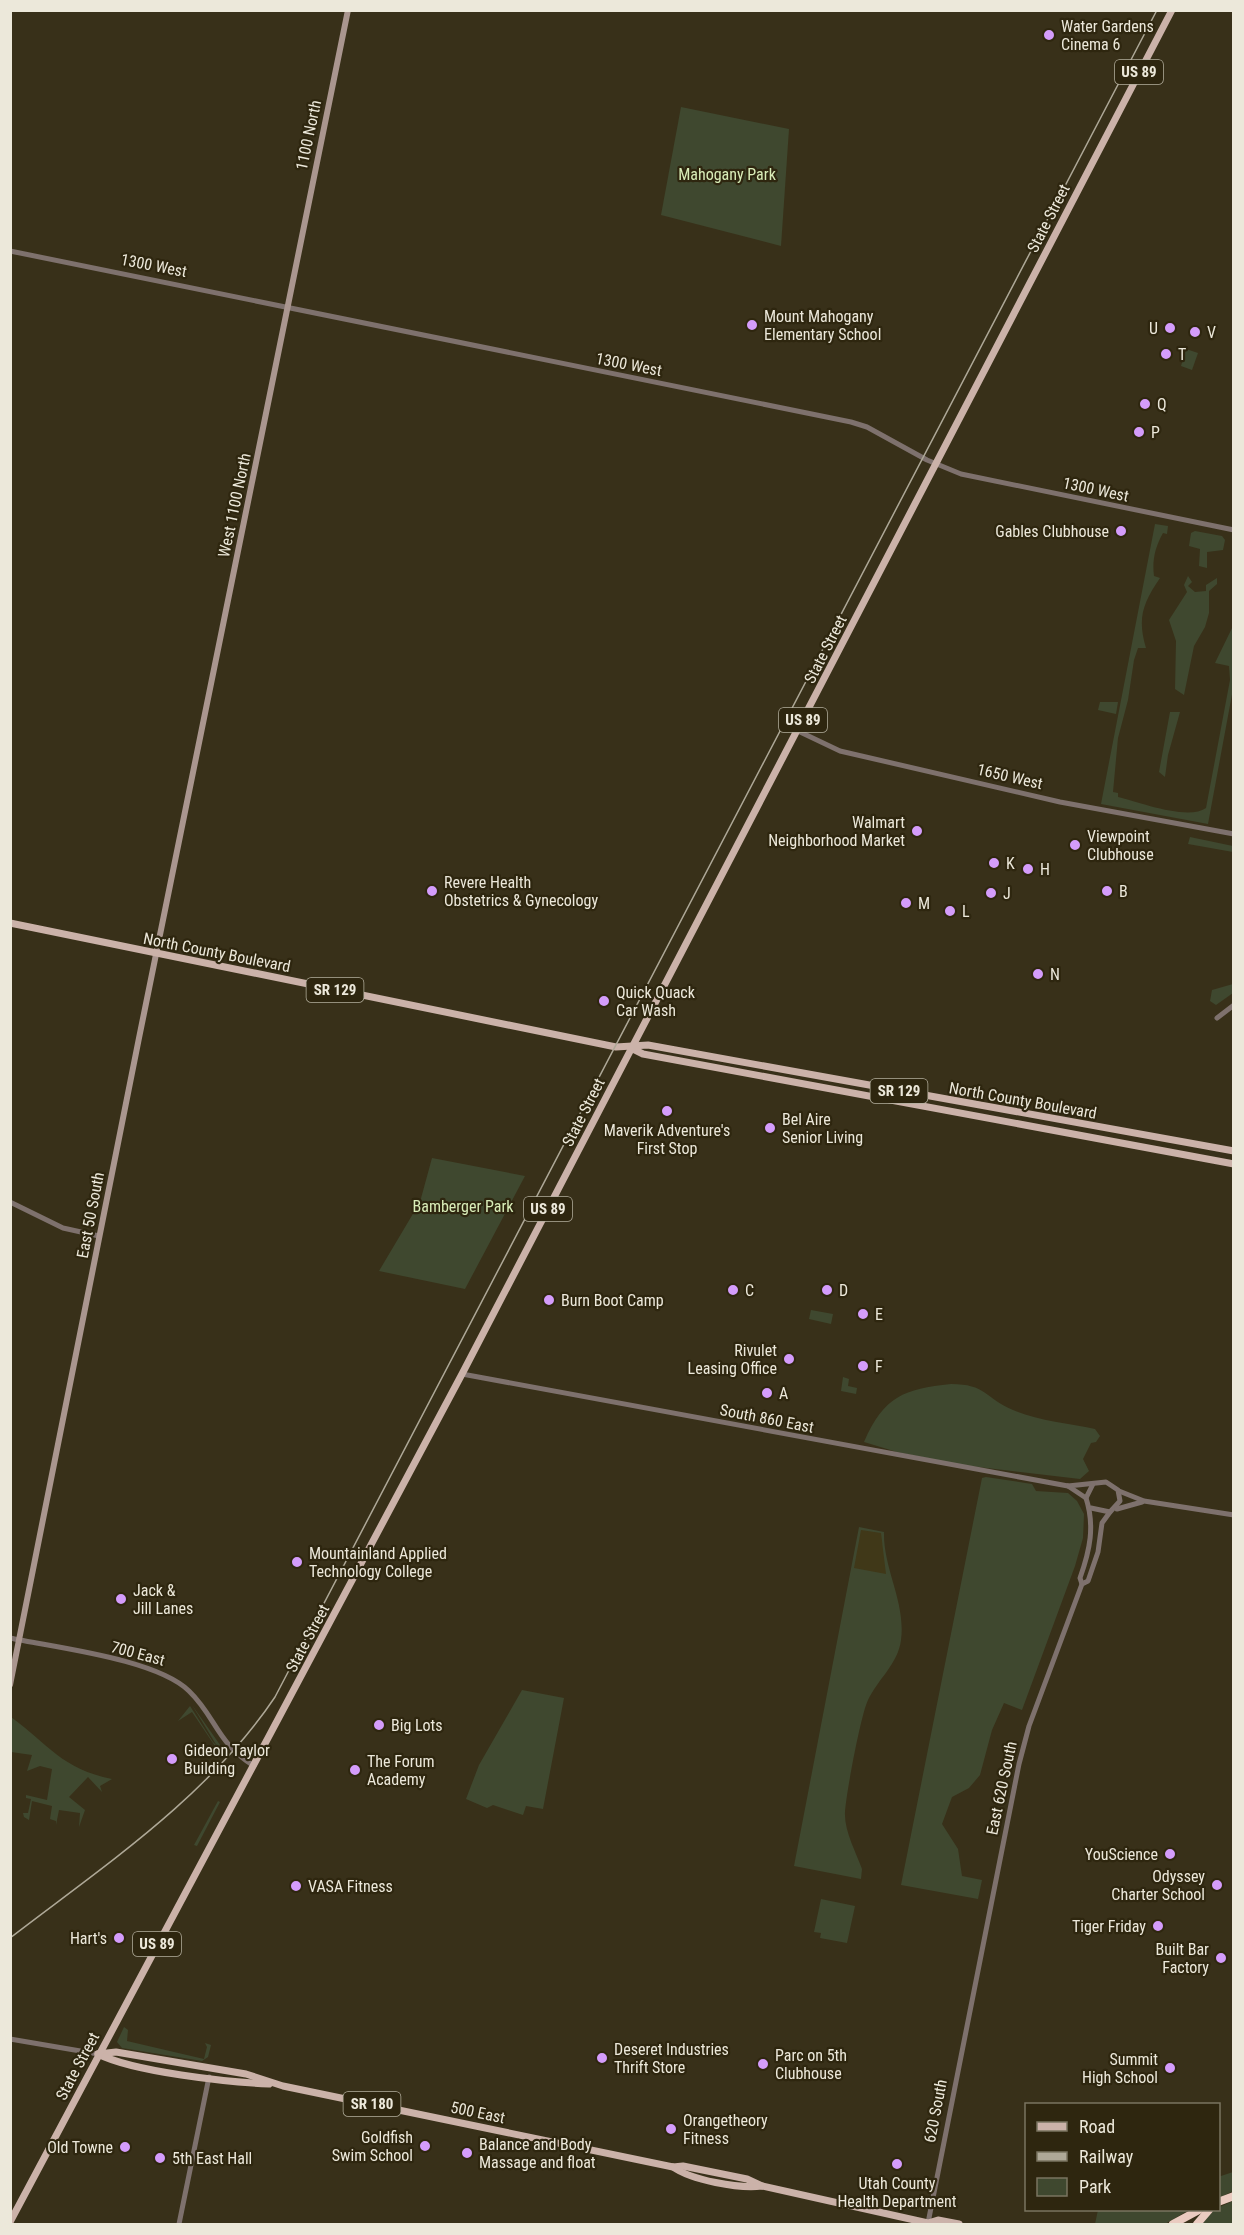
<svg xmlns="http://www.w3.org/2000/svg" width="1244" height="2235" font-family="'Roboto Condensed',sans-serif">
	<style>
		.green { fill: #3f482f }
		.sand { fill: #403818 }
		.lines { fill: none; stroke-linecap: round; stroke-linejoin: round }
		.tertiary { stroke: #7e716d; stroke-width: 5 }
		.secondary { stroke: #aa968f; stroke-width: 6 }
		.primary { stroke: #cbb2a9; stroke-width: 7 }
		.motorway { stroke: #eacbc0; stroke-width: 8 }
		.rail { stroke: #aea897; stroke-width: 1.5 }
		.poi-dot { fill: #d49cfb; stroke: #2e260f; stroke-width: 2 }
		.labels { text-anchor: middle; stroke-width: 4.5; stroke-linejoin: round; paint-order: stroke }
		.shield { fill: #2e260f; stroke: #b3ae9d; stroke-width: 1.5 }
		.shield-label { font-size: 15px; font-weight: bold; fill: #ece8da }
		.poi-label { font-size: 16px; fill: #ece8da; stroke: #2e260f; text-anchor: start }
		.street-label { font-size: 16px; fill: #ece8da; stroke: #2e260f }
		.park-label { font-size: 16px; fill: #d9edb8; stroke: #2e260f }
	</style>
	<rect width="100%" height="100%" fill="#383019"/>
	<!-- green -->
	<g class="green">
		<path d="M681 107 789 129 781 246 661 215Z"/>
		<path d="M1186 349 1198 353 1192 370 1181 366Z"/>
		<path d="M1155 524 1168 526 1167 534 1163 533C1155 547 1152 561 1154 576L1160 578C1143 603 1137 618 1146 648H1138L1134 660 1128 700 1118 738 1113 792 1118 793V797C1139 802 1188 821 1206 808L1230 680 1229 666 1215 663 1233 626V689L1208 824 1101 804Z"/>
		<path d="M1195 531 1222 536 1225 540 1223 550 1207 552V568L1199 566 1200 549 1189 546 1191 533Z"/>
		<path d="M1188 576 1192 582 1188 586 1195 592 1206 591V585L1217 578V584L1209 591V613L1205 627 1194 646 1184 695 1175 689 1176 641 1169 620 1187 592 1184 585Z"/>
		<path d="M1100 702H1118L1116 714 1098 710Z"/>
		<path d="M1170 712H1180L1168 755 1165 777 1159 772Z"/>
		<path d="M1190 837 1233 846V852L1188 844Z"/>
		<path d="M1233 984V993L1216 1005 1210 1001 1212 990Z"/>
		<path d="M432 1158 525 1176 465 1289 379 1271 420 1202Z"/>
		<path d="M811 1310 833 1314 831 1324 809 1319Z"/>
		<path d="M843 1377 849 1379 848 1386 857 1388 856 1394 841 1391Z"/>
		<path d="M951 1384C986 1384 985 1398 1013 1410 1037 1421 1069 1423 1095 1429L1100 1436 1096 1442 1091 1443 1083 1459 1089 1471 1080 1479 962 1465 897 1452 864 1442C884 1396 904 1389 951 1384Z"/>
		<path d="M986 1477 1032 1484 1036 1491 1068 1493 1077 1501 1084 1514 1083 1538 1075 1566 1022 1710 1004 1703 992 1730 980 1775 969 1788 952 1797 942 1824 958 1849 962 1876 982 1880 978 1899 901 1885 982 1478Z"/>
		<path d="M859 1527 884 1532C883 1569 906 1602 901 1640 898 1664 878 1679 868 1700 861 1714 846 1794 845 1812 844 1831 856 1852 862 1869L861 1879 794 1866Z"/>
		<path d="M522 1690 564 1698 543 1809 526 1806 523 1815 493 1805 487 1808 466 1799 479 1765Z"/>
		<path d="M192 1705 225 1752 218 1748 223 1754 219 1758 215 1755 219 1752 192 1712 178 1721 190 1706 213 1742 217 1746Z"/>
		<path d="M11 1717C49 1745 62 1769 112 1779L100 1786 102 1792 88 1777 69 1797 85 1810 79 1827 80 1813 59 1810 56 1825V1821L50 1819 52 1806 32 1801 29 1820 24 1817 23 1813H28L31 1799 26 1798V1795L47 1800 52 1769 40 1766 27 1771 32 1755 11 1752Z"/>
		<path d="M218 1801 220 1802 197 1846 194 1845Z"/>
		<path d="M821 1899 855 1906 847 1943 820 1938 821 1933 814 1932Z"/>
		<path d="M124 2027 128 2030 127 2041 204 2059 207 2047 205 2043 211 2045 208 2057 202 2061 122 2048 117 2042Z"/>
		<path d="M1233 2172V2191L1219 2198 1218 2177Z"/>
		<path d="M1233 2201V2224H1201L1211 2211Z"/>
		<path d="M1098 2210H1189L1165 2224H1095Z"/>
	</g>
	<!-- sand -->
	<path class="sand" d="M861 1530 881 1533 886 1574 854 1568Z"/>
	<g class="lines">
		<!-- tertiary -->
		<g class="tertiary">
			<path d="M10 251 851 422 867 427 927 460 961 474 1234 530"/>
			<path d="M798 731 840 751 1060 802 1234 834"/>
			<path d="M1217 1018 1234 1005"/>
			<path d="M10 1202 63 1228 99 1236"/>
			<path d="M462 1374 1068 1486 1106 1482 1118 1490 1120 1501 1110 1512 1091 1508"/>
			<path d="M1068 1486 1086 1498"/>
			<path d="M1119 1491 1144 1501 1234 1515"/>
			<path d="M1117 1509 1142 1502"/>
			<path d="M1082 1584 1088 1581 1098 1552 1102 1523 1110 1512"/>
			<path d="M10 1638C57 1648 156 1659 189 1691 216 1717 216 1742 254 1766"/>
			<path d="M10 2039 98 2054"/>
			<path d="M928 2223 1019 1764 1029 1726 1082 1584 1080 1578C1090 1550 1095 1526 1086 1498L1093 1484"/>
			<path d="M179 2224 209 2077"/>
		</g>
		<!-- secondary -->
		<path class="secondary" d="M10 1685 139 1038 348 10"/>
		<!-- primary -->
		<g class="primary">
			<path d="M10 923 616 1047 648 1045 1234 1151"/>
			<path d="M631 1048 643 1054 1234 1164"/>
			<path d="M98 2054 116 2052 246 2074 283 2086 673 2167 683 2166 747 2179 762 2186 928 2223 938 2220 959 2224"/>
			<path d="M98 2054C134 2072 227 2082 269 2084"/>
			<path d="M673 2167C691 2180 739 2189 762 2186"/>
			<path d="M10 2222 462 1374 1172 10"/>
		</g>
		<!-- motorway -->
		<g class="motorway">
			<path d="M1218 2202 1234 2196"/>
			<path d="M1173 2224 1199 2210"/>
			<path d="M1197 2224 1209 2210"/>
		</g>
		<!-- rail -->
		<path class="rail" d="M10 1938C105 1865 208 1797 275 1697L1157 10"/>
	</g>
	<!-- markers -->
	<g class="poi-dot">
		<circle cx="1049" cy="35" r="6"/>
		<circle cx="752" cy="325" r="6"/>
		<circle cx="1170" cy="328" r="6"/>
		<circle cx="1195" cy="332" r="6"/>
		<circle cx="1166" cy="354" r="6"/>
		<circle cx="1145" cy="404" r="6"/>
		<circle cx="1139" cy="432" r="6"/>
		<circle cx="1121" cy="531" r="6"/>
		<circle cx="917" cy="831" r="6"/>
		<circle cx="1075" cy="845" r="6"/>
		<circle cx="994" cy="863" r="6"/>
		<circle cx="1028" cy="869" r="6"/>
		<circle cx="432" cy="891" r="6"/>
		<circle cx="1107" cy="891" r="6"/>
		<circle cx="991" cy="893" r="6"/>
		<circle cx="906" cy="903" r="6"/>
		<circle cx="950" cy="911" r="6"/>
		<circle cx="1038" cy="974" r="6"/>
		<circle cx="604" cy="1001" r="6"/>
		<circle cx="667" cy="1111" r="6"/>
		<circle cx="770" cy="1128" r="6"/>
		<circle cx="733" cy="1290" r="6"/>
		<circle cx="827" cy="1290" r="6"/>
		<circle cx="549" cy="1300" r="6"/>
		<circle cx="863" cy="1314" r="6"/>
		<circle cx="789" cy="1359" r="6"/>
		<circle cx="863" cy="1366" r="6"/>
		<circle cx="767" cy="1393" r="6"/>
		<circle cx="297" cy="1562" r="6"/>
		<circle cx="121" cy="1599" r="6"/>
		<circle cx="379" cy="1725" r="6"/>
		<circle cx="172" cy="1759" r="6"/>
		<circle cx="355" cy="1770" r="6"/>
		<circle cx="1170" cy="1854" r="6"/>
		<circle cx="1217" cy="1885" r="6"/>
		<circle cx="296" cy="1886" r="6"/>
		<circle cx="1158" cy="1926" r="6"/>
		<circle cx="119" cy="1938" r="6"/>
		<circle cx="1221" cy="1958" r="6"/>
		<circle cx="602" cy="2058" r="6"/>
		<circle cx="763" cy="2064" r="6"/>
		<circle cx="1170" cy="2068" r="6"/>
		<circle cx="671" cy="2129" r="6"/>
		<circle cx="425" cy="2146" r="6"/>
		<circle cx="125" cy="2147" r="6"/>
		<circle cx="467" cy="2153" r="6"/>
		<circle cx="160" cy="2158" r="6"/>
		<circle cx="897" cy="2164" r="6"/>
	</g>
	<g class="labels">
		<!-- shield labels -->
		<g class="shield">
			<rect x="1115" y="60" width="48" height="24" rx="4.5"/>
			<rect x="779" y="708" width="48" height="24" rx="4.5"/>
			<rect x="306.5" y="978" width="57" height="24" rx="4.5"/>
			<rect x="870.5" y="1079" width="57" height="24" rx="4.5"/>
			<rect x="524" y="1197" width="48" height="24" rx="4.5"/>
			<rect x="133" y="1932" width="48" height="24" rx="4.5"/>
			<rect x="343.5" y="2092" width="57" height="24" rx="4.5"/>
		</g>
		<g class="shield-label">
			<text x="1139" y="77">US 89</text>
			<text x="803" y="725">US 89</text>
			<text x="335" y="995">SR 129</text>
			<text x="899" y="1096">SR 129</text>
			<text x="548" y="1214">US 89</text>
			<text x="157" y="1949">US 89</text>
			<text x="372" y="2109">SR 180</text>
		</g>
		<!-- poi labels -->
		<g class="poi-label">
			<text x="1061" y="32">Water Gardens<tspan x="1061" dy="18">Cinema 6</tspan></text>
			<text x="764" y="322">Mount Mahogany<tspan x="764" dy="18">Elementary School</tspan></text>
			<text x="1158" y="334" text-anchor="end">U</text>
			<text x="1207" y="338">V</text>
			<text x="1178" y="360">T</text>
			<text x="1157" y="410">Q</text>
			<text x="1151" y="438">P</text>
			<text x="1109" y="537" text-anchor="end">Gables Clubhouse</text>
			<text x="905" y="828" text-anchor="end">Walmart<tspan x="905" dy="18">Neighborhood Market</tspan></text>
			<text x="1087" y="842">Viewpoint<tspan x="1087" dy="18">Clubhouse</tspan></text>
			<text x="1006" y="869">K</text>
			<text x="1040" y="875">H</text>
			<text x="444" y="888">Revere Health<tspan x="444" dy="18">Obstetrics &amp; Gynecology</tspan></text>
			<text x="1119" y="897">B</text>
			<text x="1003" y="899">J</text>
			<text x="918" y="909">M</text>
			<text x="962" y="917">L</text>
			<text x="1050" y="980">N</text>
			<text x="616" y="998">Quick Quack<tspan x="616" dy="18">Car Wash</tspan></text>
			<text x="782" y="1125">Bel Aire<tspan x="782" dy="18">Senior Living</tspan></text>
			<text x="667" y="1136" text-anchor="middle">Maverik Adventure's<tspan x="667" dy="18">First Stop</tspan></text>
			<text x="745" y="1296">C</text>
			<text x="839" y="1296">D</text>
			<text x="561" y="1306">Burn Boot Camp</text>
			<text x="875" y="1320">E</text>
			<text x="777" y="1356" text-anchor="end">Rivulet<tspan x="777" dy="18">Leasing Office</tspan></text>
			<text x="875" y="1372">F</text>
			<text x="779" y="1399">A</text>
			<text x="309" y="1559">Mountainland Applied<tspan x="309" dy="18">Technology College</tspan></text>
			<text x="133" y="1596">Jack &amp;<tspan x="133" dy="18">Jill Lanes</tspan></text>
			<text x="391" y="1731">Big Lots</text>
			<text x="184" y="1756">Gideon Taylor<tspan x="184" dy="18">Building</tspan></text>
			<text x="367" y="1767">The Forum<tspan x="367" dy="18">Academy</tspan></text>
			<text x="1158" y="1860" text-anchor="end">YouScience</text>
			<text x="1205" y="1882" text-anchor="end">Odyssey<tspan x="1205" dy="18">Charter School</tspan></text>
			<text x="308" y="1892">VASA Fitness</text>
			<text x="1146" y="1932" text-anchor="end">Tiger Friday</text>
			<text x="107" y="1944" text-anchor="end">Hart's</text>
			<text x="1209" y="1955" text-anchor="end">Built Bar<tspan x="1209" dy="18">Factory</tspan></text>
			<text x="614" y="2055">Deseret Industries<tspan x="614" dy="18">Thrift Store</tspan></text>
			<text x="775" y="2061">Parc on 5th<tspan x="775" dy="18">Clubhouse</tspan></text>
			<text x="1158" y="2065" text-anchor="end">Summit<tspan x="1158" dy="18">High School</tspan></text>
			<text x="683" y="2126">Orangetheory<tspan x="683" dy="18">Fitness</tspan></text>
			<text x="413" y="2143" text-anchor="end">Goldfish<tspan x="413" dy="18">Swim School</tspan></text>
			<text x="479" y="2150">Balance and Body<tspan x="479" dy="18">Massage and float</tspan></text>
			<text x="113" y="2153" text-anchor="end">Old Towne</text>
			<text x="172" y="2164">5th East Hall</text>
			<text x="897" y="2189" text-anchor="middle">Utah County<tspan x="897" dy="18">Health Department</tspan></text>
		</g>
		<!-- street labels -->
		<g class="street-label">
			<text transform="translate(308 135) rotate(-78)" y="6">1100 North</text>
			<text transform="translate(1048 218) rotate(-63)" y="6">State Street</text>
			<text transform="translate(154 265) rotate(11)" y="6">1300 West</text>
			<text transform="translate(629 364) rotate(11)" y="6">1300 West</text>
			<text transform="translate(1096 489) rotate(12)" y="6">1300 West</text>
			<text transform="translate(234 505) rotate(-78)" y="6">West 1100 North</text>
			<text transform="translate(825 649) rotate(-63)" y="6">State Street</text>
			<text transform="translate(1010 776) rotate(13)" y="6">1650 West</text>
			<text transform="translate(217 952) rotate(11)" y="6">North County Boulevard</text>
			<text transform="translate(1023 1100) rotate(10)" y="6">North County Boulevard</text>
			<text transform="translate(583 1112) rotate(-63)" y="6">State Street</text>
			<text transform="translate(90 1215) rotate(-79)" y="6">East 50 South</text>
			<text transform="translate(767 1418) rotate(11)" y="6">South 860 East</text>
			<text transform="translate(307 1638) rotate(-62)" y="6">State Street</text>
			<text transform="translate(138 1653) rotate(15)" y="6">700 East</text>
			<text transform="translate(1001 1788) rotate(-78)" y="6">East 620 South</text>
			<text transform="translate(77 2066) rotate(-62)" y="6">State Street</text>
			<text transform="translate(935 2111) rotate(-79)" y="6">620 South</text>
			<text transform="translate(478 2112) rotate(12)" y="6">500 East</text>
		</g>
		<!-- park labels -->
		<g class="park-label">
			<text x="727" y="180">Mahogany Park</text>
			<text x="463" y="1212">Bamberger Park</text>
		</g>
	</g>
	<!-- border -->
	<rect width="1244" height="2235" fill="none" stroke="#ece8da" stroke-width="24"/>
	<!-- legend -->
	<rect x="1025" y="2103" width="195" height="108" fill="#2e260f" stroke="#7a7460" stroke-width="1.5"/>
	<rect x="1037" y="2122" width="30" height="9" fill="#cbb2a9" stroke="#7a7460" stroke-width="1.5"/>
	<text x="1079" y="2133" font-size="18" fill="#ece8da">Road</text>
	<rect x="1037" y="2152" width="30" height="9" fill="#aea897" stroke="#7a7460" stroke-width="1.5"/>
	<text x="1079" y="2163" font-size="18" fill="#ece8da">Railway</text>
	<rect x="1037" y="2178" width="30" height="18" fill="#3f482f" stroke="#7a7460" stroke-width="1.5"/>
	<text x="1079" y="2193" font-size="18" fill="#ece8da">Park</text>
</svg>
